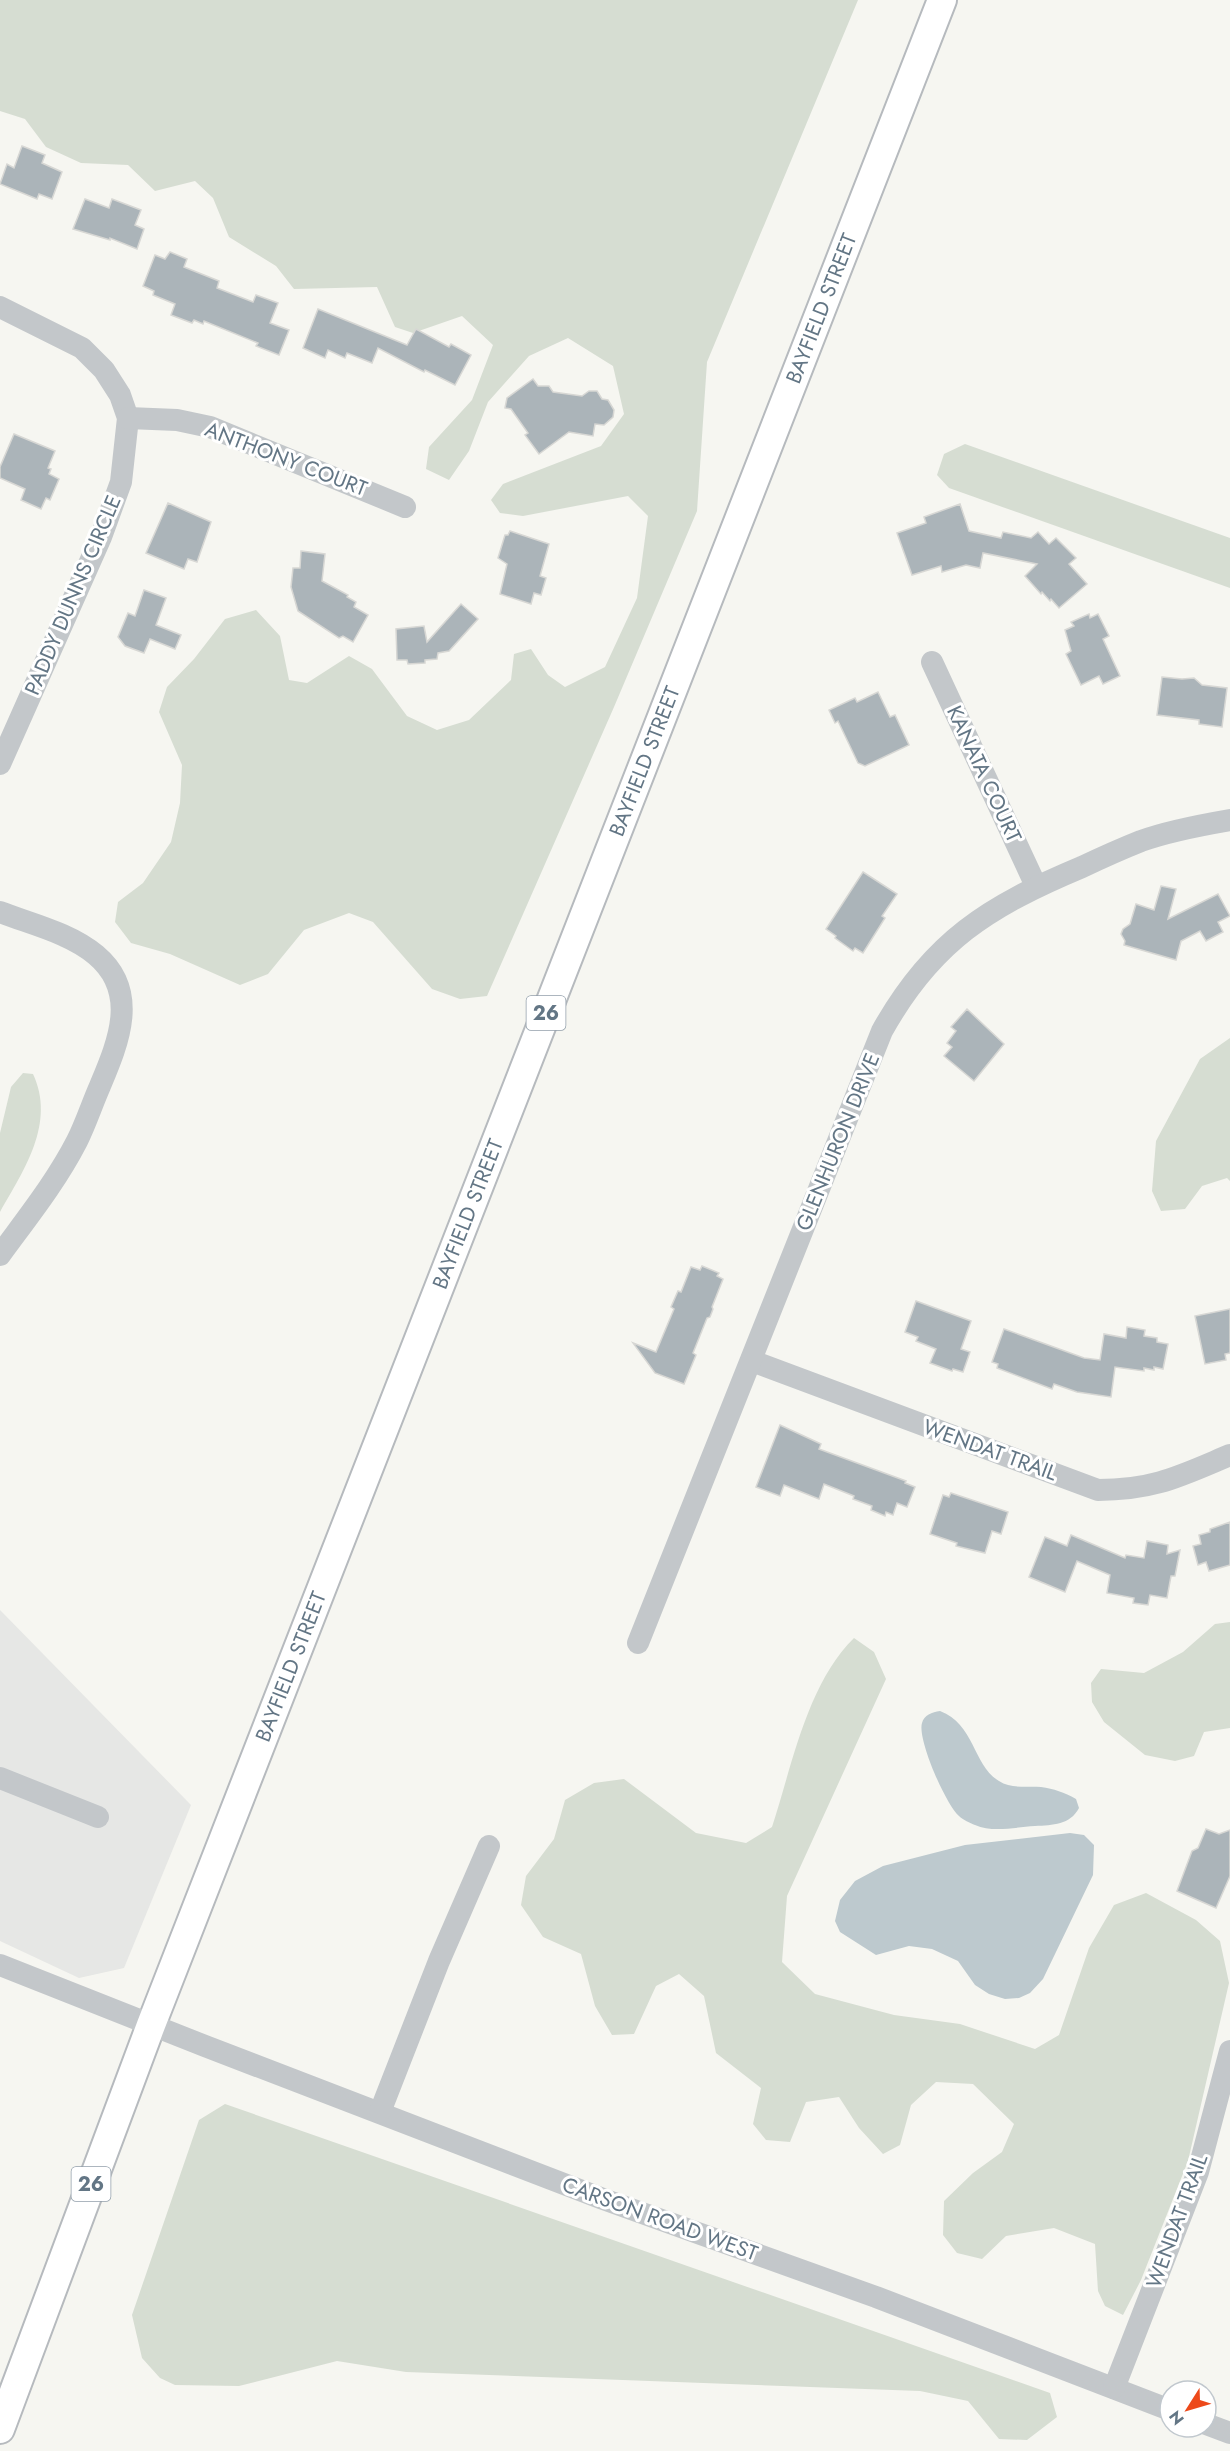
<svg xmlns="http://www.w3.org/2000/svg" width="1230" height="2451" font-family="Jost,sans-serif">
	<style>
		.built { fill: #e6e7e5 }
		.green { fill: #d6ddd2 }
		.water { fill: #bdc9ce }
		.building { fill: #abb4b9; stroke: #d7d7d4; stroke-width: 1.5 }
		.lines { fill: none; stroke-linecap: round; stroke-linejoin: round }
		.major-casing { stroke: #b6babe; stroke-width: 32 }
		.minor { stroke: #c3c7ca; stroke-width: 22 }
		.major { stroke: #fff; stroke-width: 28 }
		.labels { text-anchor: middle; stroke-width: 6; stroke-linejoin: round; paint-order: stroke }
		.shield { fill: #fff; stroke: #929faa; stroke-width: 1.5 }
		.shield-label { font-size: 20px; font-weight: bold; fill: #637685 }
		.street-label { font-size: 21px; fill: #637685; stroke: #fff }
	</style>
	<rect width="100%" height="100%" fill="#f6f6f1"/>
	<!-- built -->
	<path class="built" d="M0 1610 191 1805 124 1968 79 1978 0 1941Z"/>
	<!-- green -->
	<g class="green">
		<path d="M0 0H858L707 362 697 511 614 707 487 996 460 999 432 989 373 922 349 913 304 930 268 974 240 985 170 954 131 943 115 922 118 902 143 883 171 842 180 803 182 765 159 712 167 687 194 659 225 619 256 610 280 636 289 680 307 683 349 656 372 669 407 716 437 730 469 720 511 680 514 654 531 649 548 675 565 687 605 667 637 598 648 516 628 496 523 516 500 513 491 500 503 484 601 446 624 414 613 366 568 338 529 356 488 402 469 451 449 480 426 469 429 447 472 400 493 345 462 316 413 333 395 327 377 287 294 289 276 266 229 237 213 198 195 181 155 191 128 165 81 163 46 147 25 119 0 111Z"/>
		<path d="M965 444 1230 538V588L949 488 937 475 944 454Z"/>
		<path d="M1230 1038V1181L1227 1178 1202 1186 1185 1209 1161 1211 1152 1191 1156 1141 1200 1059Z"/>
		<path d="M23 1073 33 1074C56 1123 24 1170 0 1212V1133L11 1087Z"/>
		<path d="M1230 1622V1728L1204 1732 1194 1756 1175 1761 1145 1755 1104 1722 1092 1702 1091 1683 1101 1669 1144 1673 1183 1652 1215 1624Z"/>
		<path d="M854 1638 874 1652 886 1679 787 1896 782 1962 815 1994 894 2015 960 2024 1035 2049 1059 2035 1089 1948 1114 1905 1146 1893 1196 1920 1220 1941 1229 1983 1188 2161 1141 2280 1123 2315 1105 2306 1098 2291 1095 2244 1054 2228 1006 2236 982 2259 957 2253 943 2235 944 2201 973 2173 1002 2152 1014 2124 973 2084 936 2082 911 2105 900 2145 883 2154 859 2128 839 2097 806 2102 790 2142 766 2140 753 2124 761 2088 716 2053 704 1996 679 1974 656 1986 634 2034 612 2035 595 2006 581 1954 543 1937 521 1905 526 1876 554 1839 565 1800 594 1783 624 1779 696 1833 746 1843 772 1827C792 1766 807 1684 854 1638Z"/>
		<path d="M225 2104 1050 2393 1057 2417 1027 2440 999 2439 968 2401 920 2391 406 2372 337 2361 239 2386 175 2385 160 2378 142 2358 132 2315 199 2120Z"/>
	</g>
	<!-- water -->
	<g class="water">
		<path d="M940 1711C975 1724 973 1766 999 1781 1011 1789 1027 1786 1041 1787 1054 1789 1064 1792 1076 1799L1079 1808C1070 1825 1053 1825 1035 1826 1016 1827 993 1833 975 1825 970 1823 963 1820 959 1816 946 1805 917 1739 922 1723 924 1715 932 1712 940 1711Z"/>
		<path d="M1070 1833 1084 1835 1094 1845 1093 1875 1043 1979 1030 1993 1019 1998 1005 1999 989 1994 975 1985 958 1961 932 1949 909 1946 876 1955 840 1932 835 1921 840 1900 855 1881 883 1866 965 1845Z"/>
	</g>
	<!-- building -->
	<g class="building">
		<path d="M22 146 45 155 42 163 62 172 52 199 39 194 37 199 0 184 7 164 14 168Z"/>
		<path d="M85 199 109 208 112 199 141 210 135 225 144 229 137 249 110 238V240L73 229Z"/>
		<path d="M170 252 187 259 184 267 219 281 217 288 253 302 256 295 278 303 270 323 289 330 279 355 256 346 258 343 204 321 203 324 194 320 192 323 171 315 175 304 153 295 154 291 143 286 155 255 165 259Z"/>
		<path d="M318 309 407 345 416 329 449 347 451 344 471 355 455 385 425 370 424 372 378 348 372 363 347 353 345 358 328 350 325 358 303 348Z"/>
		<path d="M533 379 538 386H549L553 392 582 396 589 391H597L602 399 608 400 614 410 613 417 604 425 595 424 593 436 569 432 539 454 525 435 528 433 511 409 505 408 507 398Z"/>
		<path d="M14 434 55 451 48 468 51 469 49 474 59 479 50 500 46 498 41 509 21 500 25 489 0 478V467Z"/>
		<path d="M168 503 211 522 197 562 188 559 184 569 146 553Z"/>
		<path d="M960 504 969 531 1001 538 1003 532 1031 538 1038 532 1049 544 1056 538 1076 558 1069 564 1087 584 1059 608 1051 599 1050 601 1042 592 1041 594 1025 576 1037 564 983 553 980 568 966 565 942 572 941 566 912 575 897 533 926 523 924 517Z"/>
		<path d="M510 531 549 544 540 576 546 578 541 595 534 593 531 604 500 594 507 564 498 558 505 535H508Z"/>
		<path d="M301 551 325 554 322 581 348 595 347 597 356 602 354 607 368 615 353 642 343 636 339 638 298 611 291 587 293 568H300Z"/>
		<path d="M144 590 166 598 156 625 181 635 175 649 150 639 144 653 125 646 118 637 128 613 135 616Z"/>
		<path d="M461 604 478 619 449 651 438 653 437 659 425 660V663L408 664 407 660H397L396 629 424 626 427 642Z"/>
		<path d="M1089 614 1090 618 1098 614 1109 636 1103 639 1120 676 1103 684 1099 676 1081 685 1066 654 1071 651 1065 630 1074 626 1071 622Z"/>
		<path d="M1162 677 1182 679 1194 678 1202 685 1227 688 1222 727 1199 724V720L1157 715Z"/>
		<path d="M878 692 890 717 895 715 909 745 865 766 858 763 838 721 835 723 829 710 855 698 857 702Z"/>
		<path d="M863 872 897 894 882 916 885 918 863 953 855 948 853 951 835 938 836 936 826 929Z"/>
		<path d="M1161 886 1176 889 1168 919 1218 894 1230 916 1218 922 1223 932 1206 941 1200 931 1181 941 1176 960 1124 945 1125 941 1121 934 1123 929 1130 924 1136 904 1154 910Z"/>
		<path d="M967 1009 1004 1044 974 1081 944 1056 952 1047 947 1043 956 1031 951 1027Z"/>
		<path d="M702 1266 719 1273 717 1276 723 1279 712 1307 713 1309 710 1317 707 1318 693 1353 696 1355 684 1384 655 1373 633 1343 656 1352 674 1309 671 1307 678 1291 681 1292 691 1267 700 1270Z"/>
		<path d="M916 1301 971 1321 961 1349 970 1352 963 1372 953 1369 952 1371 930 1363 936 1349 916 1341 918 1337 905 1332Z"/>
		<path d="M1230 1309V1353L1225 1354 1226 1360 1205 1364 1195 1316Z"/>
		<path d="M1127 1327 1145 1330 1144 1336 1157 1338V1342L1168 1344 1163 1369 1154 1367V1370L1144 1368V1371L1115 1367 1111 1397 1077 1392 1054 1384 1052 1389 997 1368 998 1364 992 1362 1004 1329 1084 1358 1100 1360 1104 1334 1126 1338Z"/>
		<path d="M780 1425 821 1444 819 1449 906 1481 905 1483 915 1487 907 1507 897 1503 893 1515 886 1512 885 1516 871 1510 872 1506 853 1499 854 1496 824 1484 819 1499 784 1485 780 1496 756 1487Z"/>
		<path d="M951 1493 1008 1512 1001 1534 992 1531 985 1553 956 1546 957 1543 930 1534 943 1495 949 1497Z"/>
		<path d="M1230 1522V1565L1209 1571 1206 1562 1198 1565 1193 1546 1201 1544 1199 1535 1210 1532V1529Z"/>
		<path d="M1071 1535 1125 1558 1126 1555 1144 1558 1147 1541 1168 1545 1167 1554 1180 1550 1175 1576H1171L1167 1598 1150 1595 1148 1605 1133 1603 1134 1598 1107 1593 1110 1575 1077 1561 1065 1592 1029 1577 1045 1537 1067 1546Z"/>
		<path d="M1206 1829 1219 1834 1230 1830V1876L1216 1908 1177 1891 1192 1851 1198 1848Z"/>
	</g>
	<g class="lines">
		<defs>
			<g id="major">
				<path id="s1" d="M0 2429 151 2025 942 0"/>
			</g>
		</defs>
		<!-- major casing -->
		<use href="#major" class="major-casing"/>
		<!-- minor -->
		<g class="minor">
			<path d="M0 307 82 348 104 370 120 395 128 418 121 482 101 537 0 764"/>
			<path d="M128 418 177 420 210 427 405 507"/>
			<path d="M932 662 1036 886"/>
			<path d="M0 912C31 924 70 933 96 955 140 992 118 1043 100 1086 92 1104 86 1123 77 1141 56 1182 27 1218 0 1255"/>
			<path d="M752 1361 1098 1490C1154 1490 1180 1476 1230 1455"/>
			<path d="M638 1643 882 1031C932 941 989 906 1082 867 1101 858 1121 849 1141 841 1168 831 1201 825 1230 820"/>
			<path d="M0 1778 98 1817"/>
			<path d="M0 1965 205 2046 603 2199 876 2297 1170 2410"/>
			<path d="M380 2112 439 1961 489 1846"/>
			<path d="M1114 2388 1198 2172 1230 2051"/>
			<path d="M1206 2424 1230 2433"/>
		</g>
		<!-- major -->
		<use href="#major" class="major"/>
	</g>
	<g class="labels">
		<!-- shield labels -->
		<g class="shield">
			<rect x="526.5" y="996" width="39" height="34" rx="4.5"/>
			<rect x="71.5" y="2167" width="39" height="34" rx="4.5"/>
		</g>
		<g class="shield-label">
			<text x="546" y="1020">26</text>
			<text x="91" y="2191">26</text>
		</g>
		<!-- street labels -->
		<g class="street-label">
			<text dy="7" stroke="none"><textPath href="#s1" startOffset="2274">BAYFIELD STREET</textPath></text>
			<text transform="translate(286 459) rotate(21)" y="7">ANTHONY COURT</text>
			<text transform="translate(73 595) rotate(-67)" y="7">PADDY DUNNS CIRCLE</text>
			<text dy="7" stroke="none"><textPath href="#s1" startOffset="1788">BAYFIELD STREET</textPath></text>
			<text transform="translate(984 774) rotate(65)" y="7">KANATA COURT</text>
			<text transform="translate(838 1142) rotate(-68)" y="7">GLENHURON DRIVE</text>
			<text dy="7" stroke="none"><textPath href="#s1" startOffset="1302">BAYFIELD STREET</textPath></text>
			<text transform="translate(990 1450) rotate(20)" y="7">WENDAT TRAIL</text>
			<text dy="7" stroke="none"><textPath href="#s1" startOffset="816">BAYFIELD STREET</textPath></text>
			<text transform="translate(660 2219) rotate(20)" y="7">CARSON ROAD WEST</text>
			<text transform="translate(1177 2221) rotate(-70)" y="7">WENDAT TRAIL</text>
		</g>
	</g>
	<!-- north arrow -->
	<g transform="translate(1188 2409) rotate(233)"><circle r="28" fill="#ffffff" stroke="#c1c8ce" stroke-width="1.5"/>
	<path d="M0-4.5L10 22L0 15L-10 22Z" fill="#ed491a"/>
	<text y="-9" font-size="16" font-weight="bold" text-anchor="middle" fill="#637685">N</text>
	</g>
</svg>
